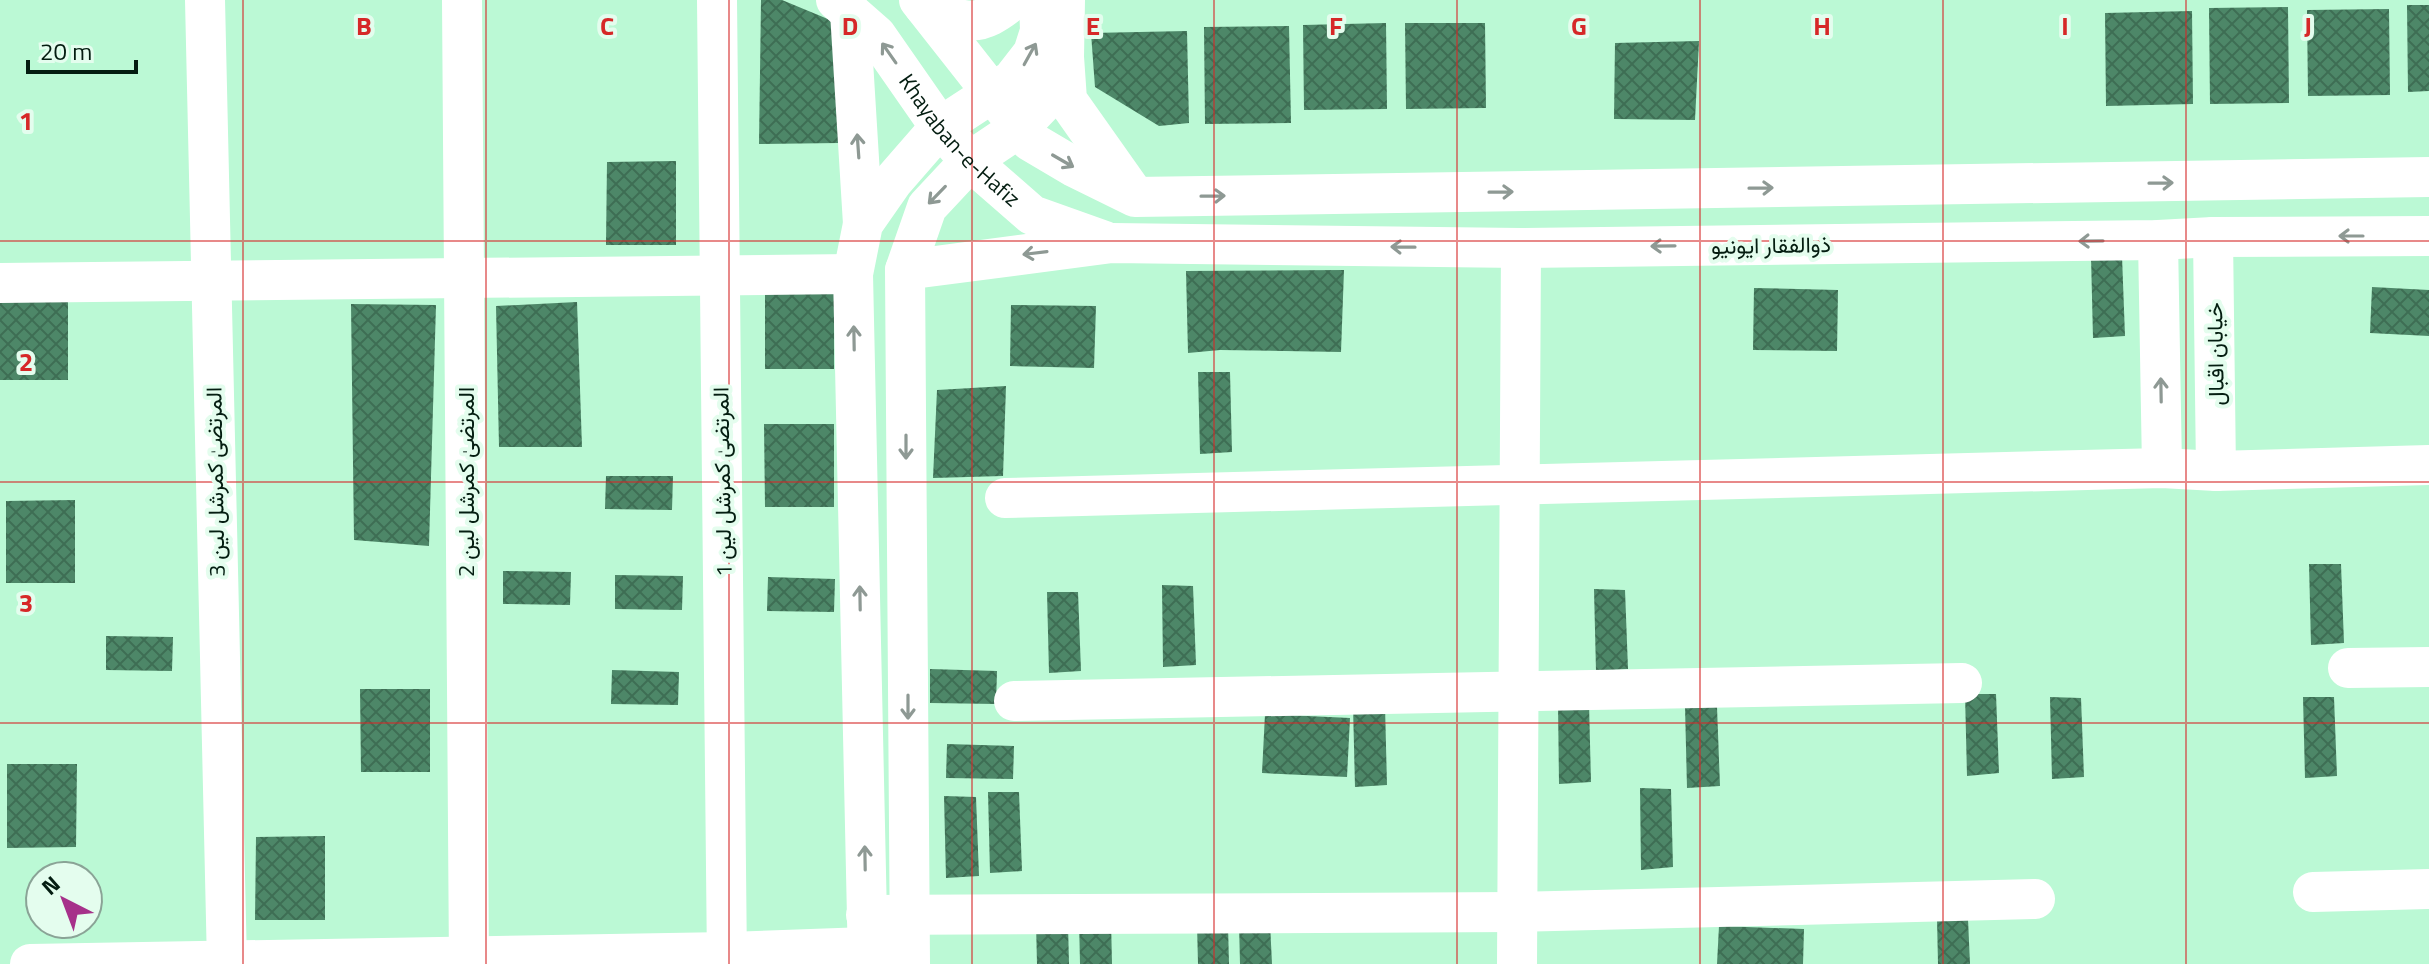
<svg xmlns="http://www.w3.org/2000/svg" width="2429" height="964" font-family="'Titillium Web',Vazirmatn,sans-serif">
	<style>
		.building { fill: url(#building-cross-hatch) }
		.lines { fill: none; stroke-linecap: round; stroke-linejoin: round }
		.minor { stroke: #fff; stroke-width: 40 }
		.oneway { stroke: #8e9994 }
		.grid { fill: none; stroke: #d62828; stroke-width: 2; stroke-opacity: 0.55 }
		.labels { text-anchor: middle; stroke-width: 8; stroke-linejoin: round; paint-order: stroke }
		.street-label { font-size: 22px; fill: #041d11; stroke: #e4fdee }
		.grid-label { font-size: 26px; text-anchor: middle; font-weight: bold; fill: #d62828; stroke: #e4fdee; stroke-width: 8; stroke-linejoin: round; paint-order: stroke }
	</style>
	<defs>
		<pattern id="building-cross-hatch" width="8" height="8" patternUnits="userSpaceOnUse" patternTransform="scale(2)"><rect width="8" height="8" fill="#4d8768"/><path d="M0 0l8 8M0 8l8-8" fill="none" stroke="#3e6e54"/></pattern>
	</defs>
	<rect width="100%" height="100%" fill="#bbf9d5"/>
	<!-- building -->
	<g class="building">
		<path d="M761 0H782L835 22 839 143 759 144Z"/>
		<path d="M2407 5H2429V91L2408 92Z"/>
		<path d="M2288 7 2289 103 2210 104 2209 8Z"/>
		<path d="M2389 9 2390 95 2308 96 2307 10Z"/>
		<path d="M2192 11 2193 104 2106 106 2105 13Z"/>
		<path d="M1386 23 1387 109 1304 110 1303 25Z"/>
		<path d="M1405 23H1485L1486 108 1406 109Z"/>
		<path d="M1289 26 1291 123 1205 124 1204 27Z"/>
		<path d="M1187 31 1189 123 1159 126 1095 87 1091 33Z"/>
		<path d="M1699 41 1695 120 1614 119 1615 43Z"/>
		<path d="M676 161V245H606L607 162Z"/>
		<path d="M2091 256H2122L2125 336 2093 338Z"/>
		<path d="M1344 270 1341 352 1220 350 1188 353 1186 271Z"/>
		<rect x="765" y="286" width="69" height="83"/>
		<path d="M2372 287 2429 290V336L2370 333Z"/>
		<path d="M1754 288 1838 290 1837 351 1753 350Z"/>
		<rect x="0" y="297" width="68" height="83"/>
		<path d="M577 302 582 447H499L496 306Z"/>
		<path d="M351 304 436 305 429 546 354 540Z"/>
		<path d="M1011 305 1096 306 1094 368 1010 366Z"/>
		<path d="M1198 372H1230L1232 452 1200 454Z"/>
		<path d="M1006 386 1003 476 933 478 937 390Z"/>
		<path d="M764 424H834V507H765Z"/>
		<path d="M606 476H673L672 510 605 509Z"/>
		<path d="M75 500V583H6V501Z"/>
		<path d="M2309 564H2341L2344 643 2311 645Z"/>
		<path d="M503 571 571 572 570 605 503 604Z"/>
		<path d="M615 575 683 576 682 610 615 609Z"/>
		<path d="M768 577 835 579 834 612 767 611Z"/>
		<path d="M1162 585 1193 586 1196 665 1163 667Z"/>
		<path d="M1594 589 1625 590 1628 669 1596 671Z"/>
		<path d="M1047 592H1078L1081 671 1049 673Z"/>
		<path d="M106 636 173 637 172 671 106 670Z"/>
		<path d="M930 669 997 671 996 704 930 703Z"/>
		<path d="M612 670 679 672 678 705 611 704Z"/>
		<path d="M360 689H430V772H361Z"/>
		<path d="M1965 694H1996L1999 773 1967 776Z"/>
		<path d="M2050 697 2081 698 2084 777 2052 779Z"/>
		<path d="M2303 697H2334L2337 776 2305 778Z"/>
		<path d="M1558 702 1589 703 1591 782 1559 784Z"/>
		<path d="M1353 706H1385L1387 785 1355 787Z"/>
		<path d="M1685 706 1717 707 1720 786 1687 788Z"/>
		<path d="M1265 714 1350 718 1347 777 1262 773Z"/>
		<path d="M947 744 1014 746 1013 779 946 778Z"/>
		<path d="M7 764H77L76 847 7 848Z"/>
		<path d="M1640 788 1671 789 1673 867 1641 870Z"/>
		<path d="M988 792H1019L1022 871 990 873Z"/>
		<path d="M944 796 976 797 979 876 946 878Z"/>
		<path d="M325 836V920H255L256 837Z"/>
		<path d="M1937 918 1968 919 1970 964H1938Z"/>
		<path d="M1079 919 1111 920 1112 964H1080Z"/>
		<path d="M1036 923 1068 924 1069 964H1037Z"/>
		<path d="M1239 923H1270L1272 964H1240Z"/>
		<path d="M1197 924 1228 925 1229 964H1198Z"/>
		<path d="M1719 926 1804 929 1803 964H1717Z"/>
	</g>
	<g class="lines">
		<!-- minor -->
		<g class="minor">
			<path d="M205 0 227 964"/>
			<path d="M462 0 469 964"/>
			<path d="M717 0 727 964"/>
			<path id="s1" d="M836 0 876 35 940 127 970 161 1032 215 1105 241"/>
			<path d="M919 0 1030 141 1074 167 1135 197 2429 177"/>
			<path d="M924 6C965 23 977 30 1013 0"/>
			<path d="M850 12 863 224"/>
			<path d="M1064 57 1067 100 1132 192"/>
			<path d="M2213 237 2216 471"/>
			<path d="M2158 240 2162 468"/>
			<path d="M905 270 1112 243 1521 248 2158 240 2213 237 2429 236"/>
			<path d="M0 283 853 274"/>
			<path d="M1005 498 2162 468 2216 471 2429 465"/>
			<path d="M2348 668 2429 667"/>
			<path d="M1014 701 1962 683"/>
			<path d="M2313 892 2429 889"/>
			<path d="M866 915 1517 912 2035 899"/>
			<path d="M30 964 727 952 894 946"/>
			<path d="M868 964 853 274 863 224 893 181 940 127 1012 80 1033 53 1040 31 1039 0"/>
			<path d="M910 964 905 270 927 207 970 161 1019 128 1044 102 1055 83 1064 57 1065 0"/>
			<path d="M1517 964 1521 248"/>
		</g>
	</g>
	<!-- one-way arrows -->
	<defs><path id="oneway-shaft" d="M-6 0H5M1.5-3L5.5 0L1.5 3" fill="none" stroke-width="1.6" stroke-linecap="round" stroke-linejoin="round" transform="scale(2)"/></defs>
	<g class="oneway">
		<use href="#oneway-shaft" transform="translate(889 53) rotate(-125)"/>
		<use href="#oneway-shaft" transform="translate(1030 54) rotate(-61)"/>
		<use href="#oneway-shaft" transform="translate(858 146) rotate(-94)"/>
		<use href="#oneway-shaft" transform="translate(1063 161) rotate(30)"/>
		<use href="#oneway-shaft" transform="translate(2161 183) rotate(-1)"/>
		<use href="#oneway-shaft" transform="translate(1761 188) rotate(-1)"/>
		<use href="#oneway-shaft" transform="translate(1501 192) rotate(-1)"/>
		<use href="#oneway-shaft" transform="translate(937 195) rotate(134)"/>
		<use href="#oneway-shaft" transform="translate(1213 196) rotate(-1)"/>
		<use href="#oneway-shaft" transform="translate(2351 236) rotate(180)"/>
		<use href="#oneway-shaft" transform="translate(2091 241) rotate(179)"/>
		<use href="#oneway-shaft" transform="translate(1663 246) rotate(179)"/>
		<use href="#oneway-shaft" transform="translate(1403 247) rotate(-179)"/>
		<use href="#oneway-shaft" transform="translate(1035 253) rotate(173)"/>
		<use href="#oneway-shaft" transform="translate(854 338) rotate(-91)"/>
		<use href="#oneway-shaft" transform="translate(2161 390) rotate(-91)"/>
		<use href="#oneway-shaft" transform="translate(906 447) rotate(90)"/>
		<use href="#oneway-shaft" transform="translate(860 598) rotate(-91)"/>
		<use href="#oneway-shaft" transform="translate(908 707) rotate(90)"/>
		<use href="#oneway-shaft" transform="translate(865 858) rotate(-91)"/>
	</g>
	<!-- grid -->
	<path class="grid" d="M243 0V964M486 0V964M729 0V964M972 0V964M1214 0V964M1457 0V964M1700 0V964M1943 0V964M2186 0V964M0 241H2429M0 482H2429M0 723H2429"/>
	<g class="labels">
		<!-- street labels -->
		<g class="street-label">
			<text dy="8" stroke="none"><textPath href="#s1" startOffset="188">Khayaban-e-Hafiz</textPath></text>
			<text transform="translate(1771 245) rotate(-1)" y="8">ذوالفقار ایونیو</text>
			<text transform="translate(2215 354) rotate(-91)" y="8">خیابان اقبال</text>
			<text transform="translate(215 482) rotate(-91)" y="8">المرتضیٰ کمرشل لین 3</text>
			<text transform="translate(466 482) rotate(-90)" y="8">المرتضیٰ کمرشل لین 2</text>
			<text transform="translate(722 482) rotate(-91)" y="8">المرتضیٰ کمرشل لین 1</text>
		</g>
	</g>
	<g class="grid-label">
		<text x="364" y="35">B</text>
		<text x="607" y="35">C</text>
		<text x="850" y="35">D</text>
		<text x="1093" y="35">E</text>
		<text x="1336" y="35">F</text>
		<text x="1579" y="35">G</text>
		<text x="1822" y="35">H</text>
		<text x="2065" y="35">I</text>
		<text x="2308" y="35">J</text>
		<text x="26" y="130">1</text>
		<text x="26" y="371">2</text>
		<text x="26" y="612">3</text>
	</g>
	<!-- north arrow -->
	<g transform="translate(64 900) rotate(318)"><circle r="38" fill="#e4fdee" stroke="#8aa396" stroke-width="2"/>
	<path d="M0-6L14 30L0 20L-14 30Z" fill="#a6318a"/>
	<text y="-12" font-size="22" font-weight="bold" text-anchor="middle" fill="#041d11">N</text>
	</g>
	<!-- scale -->
	<path d="M28 60v12h108v-12" fill="none" stroke="#041d11" stroke-width="4"/>
	<text x="40" y="60" font-size="24" fill="#041d11" stroke="#e4fdee" stroke-width="6" paint-order="stroke">20 m</text>
</svg>
